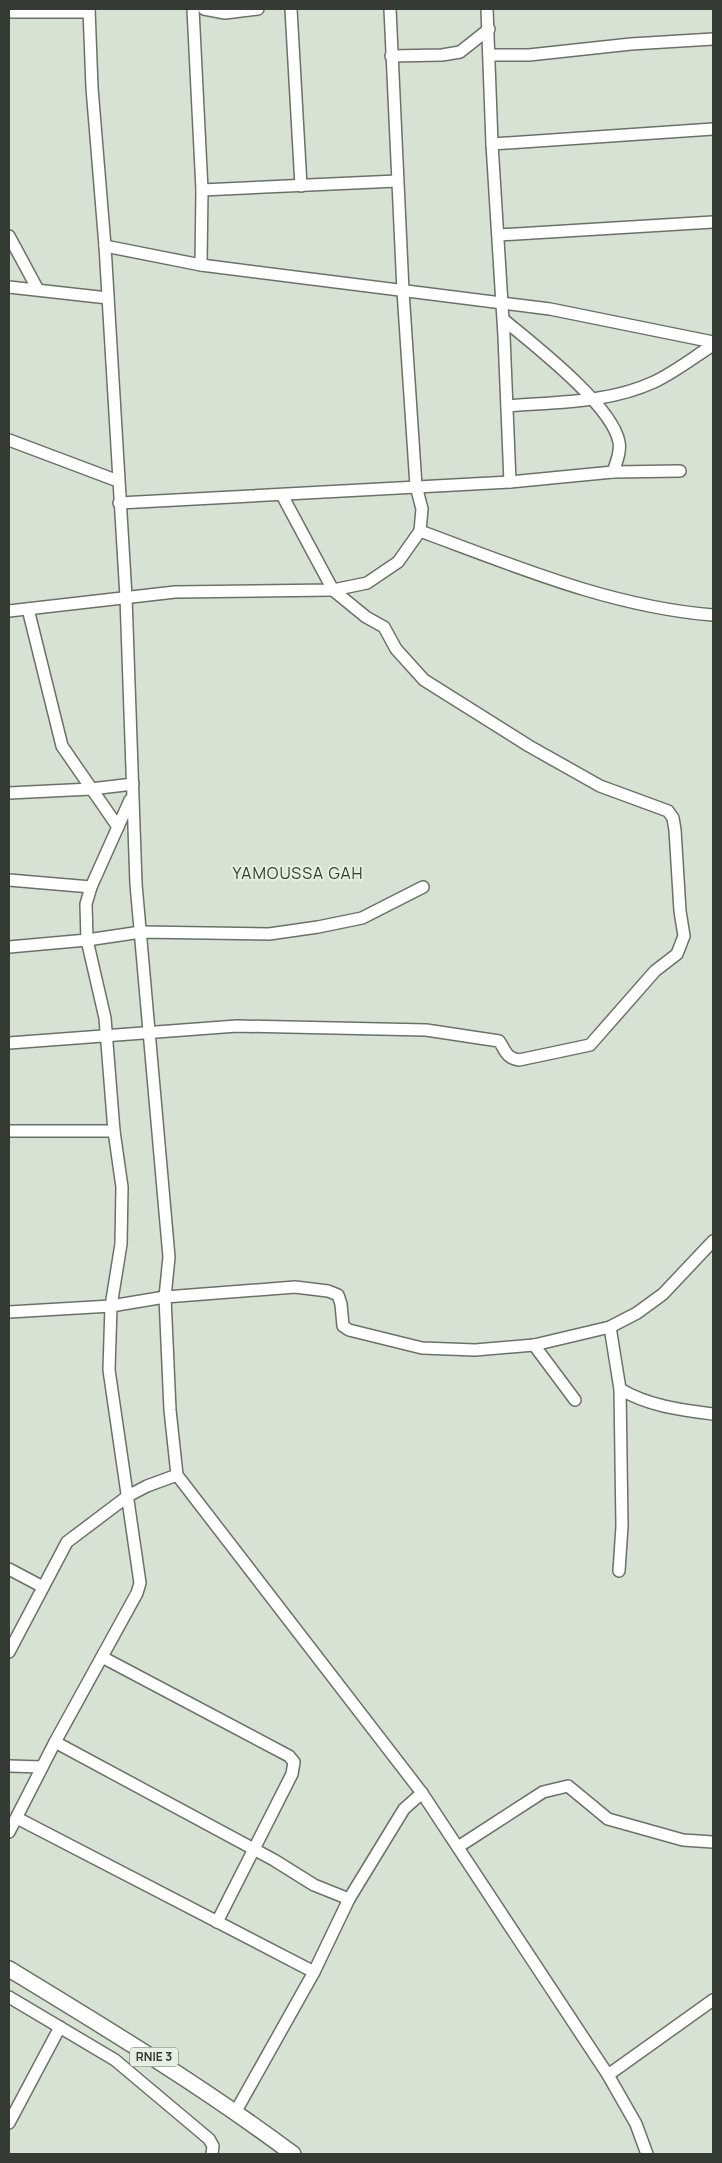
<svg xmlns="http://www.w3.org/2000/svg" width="722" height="2163" font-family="Manrope,sans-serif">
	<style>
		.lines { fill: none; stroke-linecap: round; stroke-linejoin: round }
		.minor-casing { stroke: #6a7266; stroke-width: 14 }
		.highway-casing { stroke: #6a7266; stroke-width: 18 }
		.minor { stroke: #fff; stroke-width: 11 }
		.highway { stroke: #fff; stroke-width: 15 }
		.labels { text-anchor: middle; stroke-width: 4; stroke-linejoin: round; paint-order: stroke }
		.shield { fill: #e6efe1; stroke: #6b7069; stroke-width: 1 }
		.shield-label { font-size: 12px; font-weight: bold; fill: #363a35 }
		.quarter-label { font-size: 16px; letter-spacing: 1px; fill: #353c31; stroke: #e6efe1 }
	</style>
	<rect width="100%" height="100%" fill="#d8e2d4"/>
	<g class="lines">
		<defs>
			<g id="minor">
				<path d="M89 9 92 88 105 246 126 597 136 884 169 1257 165 1297 170 1410 177 1475 422 1793 608 2075 636 2124 647 2154"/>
				<path d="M193 9 202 190 201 265"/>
				<path d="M204 9 225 13 258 9"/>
				<path d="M291 9 301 186"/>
				<path d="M487 9 492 144 504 336 510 482"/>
				<path d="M9 12H89"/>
				<path d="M491 55H529L631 44 713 39"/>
				<path d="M391 56 442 55 460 52 489 29"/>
				<path d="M492 144 713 129"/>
				<path d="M202 190 397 181"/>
				<path d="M499 235 713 222"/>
				<path d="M9 236 37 288"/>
				<path d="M105 246 201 265 550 309 713 342"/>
				<path d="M9 287 108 298"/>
				<path d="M504 320C534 345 612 405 619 442 621 452 616 463 613 472"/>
				<path d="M507 406C556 402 609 403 654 382 675 372 694 357 713 345"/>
				<path d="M9 440 118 481"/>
				<path d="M119 503 510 482 613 472 680 471"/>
				<path d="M420 531C515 566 611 607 713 615"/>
				<path d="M28 609 62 746 118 827"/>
				<path d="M9 611 175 592 333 590 367 583 398 562 420 531 422 509 416 486 403 291 390 9"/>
				<path d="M9 793 91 789 133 784"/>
				<path d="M9 880 91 887"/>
				<path d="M9 947 87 940 141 932 269 934 318 927 362 918 423 887"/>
				<path d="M9 1043 237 1026 426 1030 499 1041C506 1051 506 1058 519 1060L590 1045 655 971 677 954 684 936 680 911 675 830 673 818 668 811 600 786 529 746 424 680 396 649 384 627 366 617 333 590 282 495"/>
				<path d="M9 1131H114"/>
				<path d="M9 1312 111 1306 165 1297 295 1287 328 1291 338 1295 341 1304 343 1326 349 1330 422 1348 475 1350 534 1345 610 1327 637 1313 663 1294 713 1241"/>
				<path d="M610 1327 620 1389 622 1526 619 1571"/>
				<path d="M534 1345 575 1400"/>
				<path d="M620 1389C648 1406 682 1410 713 1414"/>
				<path d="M9 1569 43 1587"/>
				<path d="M9 1652 67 1542 128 1496 147 1486 177 1475"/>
				<path d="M102 1657 289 1756 294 1762 292 1774 217 1922"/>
				<path d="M55 1742 274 1860 314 1885 349 1899"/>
				<path d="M9 1766 42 1767"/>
				<path d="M17 1818 314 1972"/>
				<path d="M9 1832 55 1742 137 1593 140 1583 109 1370 111 1306 121 1244 122 1187 114 1131 105 1018 87 940 86 904 91 887 130 800"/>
				<path d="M458 1847 543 1792 568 1786 608 1819 683 1840 713 1842"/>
				<path d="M9 1997 115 2060 209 2139 213 2146 212 2154"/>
				<path d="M608 2075 713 2000"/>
				<path d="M236 2111 314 1972 349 1899 404 1809 422 1793"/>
				<path d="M9 2123 60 2027"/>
			</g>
			<path id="highway" d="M9 1969C106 2028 202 2086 293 2154"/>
		</defs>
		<!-- minor casing -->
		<use href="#minor" class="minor-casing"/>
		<!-- highway casing -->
		<use href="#highway" class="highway-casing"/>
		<!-- minor -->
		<use href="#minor" class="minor"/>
		<!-- highway -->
		<use href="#highway" class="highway"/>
	</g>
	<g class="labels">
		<!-- shield labels -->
		<rect class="shield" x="130" y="2047.5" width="48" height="19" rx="4"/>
		<g class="shield-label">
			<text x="154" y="2061">RNIE 3</text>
		</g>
		<!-- quarter labels -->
		<g class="quarter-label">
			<text x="298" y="879">YAMOUSSA GAH</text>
		</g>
	</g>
	<!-- border -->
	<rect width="722" height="2163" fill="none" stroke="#363a35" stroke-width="20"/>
</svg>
